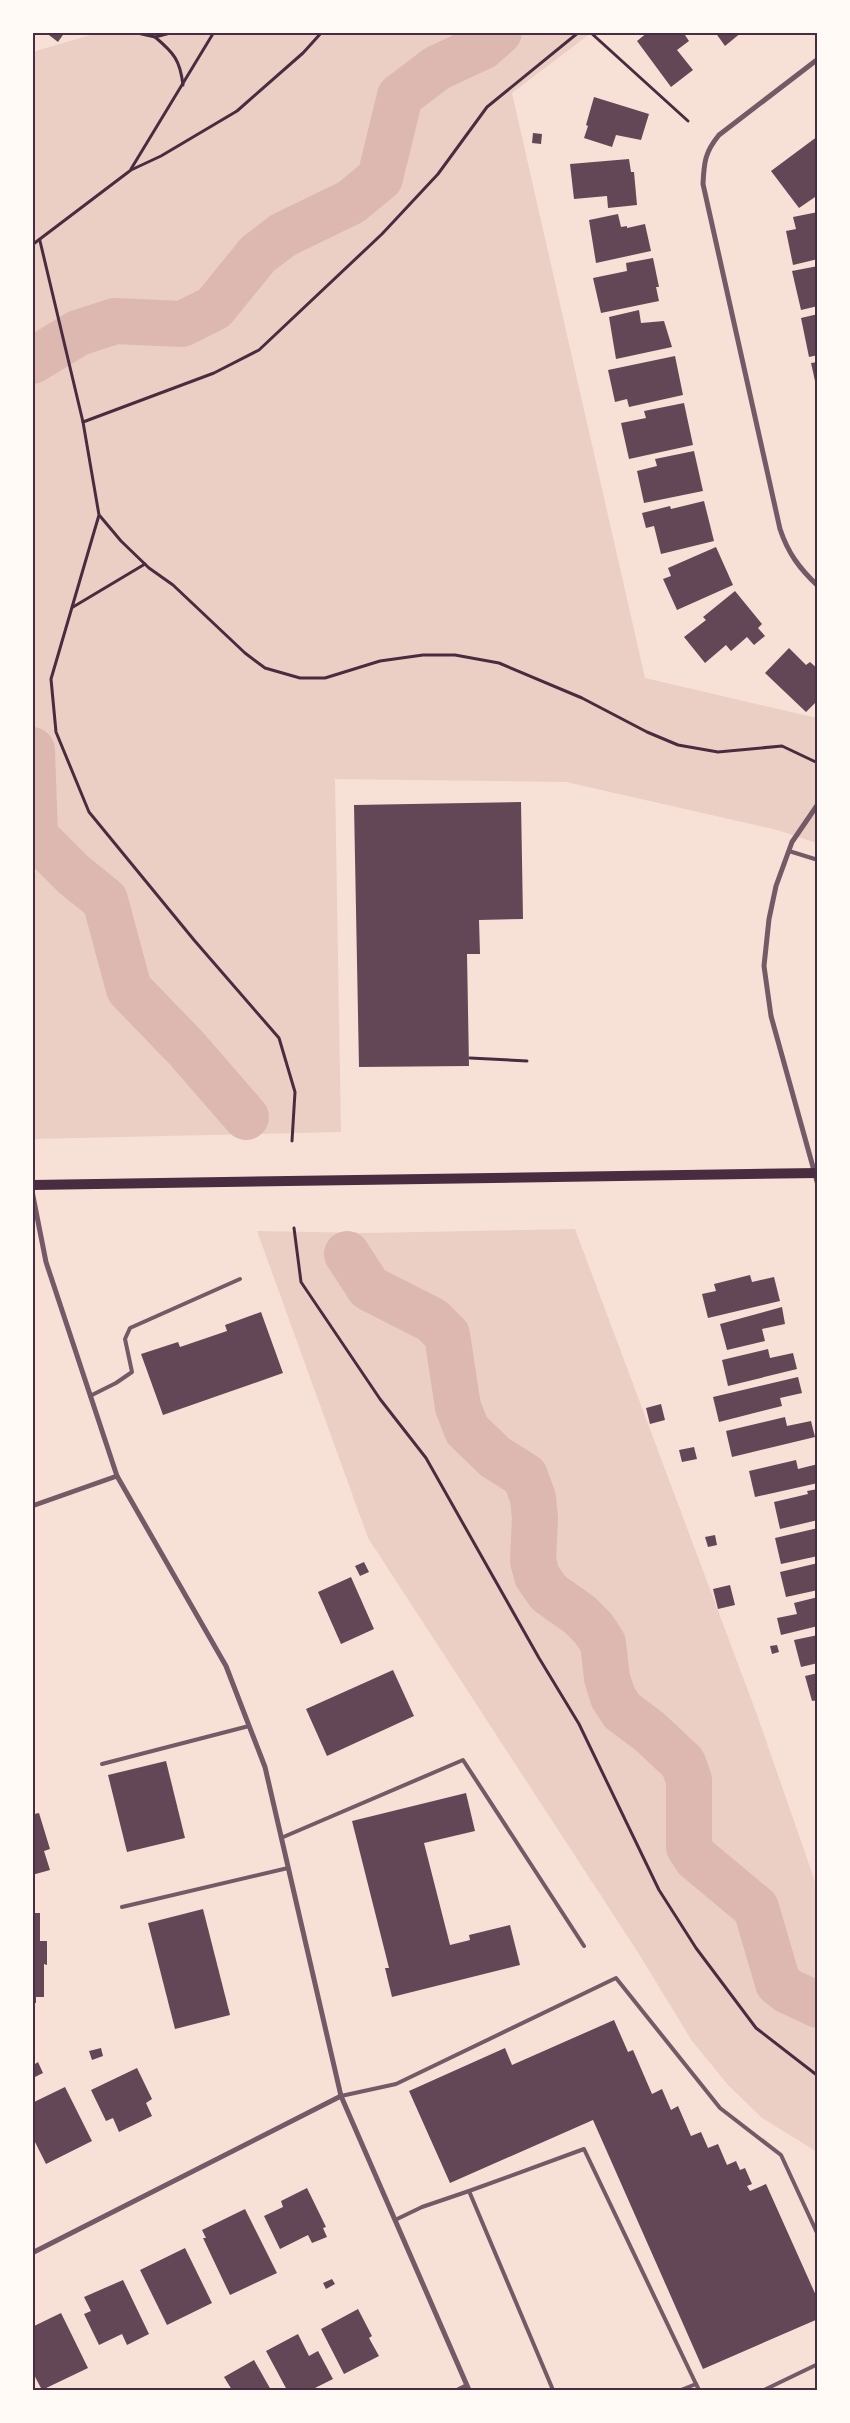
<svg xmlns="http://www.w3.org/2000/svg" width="850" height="2423" font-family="'Roboto Serif',serif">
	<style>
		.green { fill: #ebcfc5 }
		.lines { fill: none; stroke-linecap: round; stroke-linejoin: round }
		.river { stroke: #dcb8b0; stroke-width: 46 }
		.building { fill: #644757 }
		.path { stroke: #4a2c40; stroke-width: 3 }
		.service { stroke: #755966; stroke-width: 4 }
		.minor { stroke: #755966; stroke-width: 5 }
		.secondary { stroke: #4a2c40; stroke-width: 10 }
		.neatline { fill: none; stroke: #4a2c40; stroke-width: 2 }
	</style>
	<rect width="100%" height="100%" fill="#f7e1d7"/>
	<!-- green -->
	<g class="green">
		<path d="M101 32 591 33 512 93 645 678 817 718V843L777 830 566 782 335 779 341 1132 33 1139 32 52Z"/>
		<path d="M575 1229 756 1712 817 1887V2152L762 2118 728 2085 692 2041 637 1951 368 1538 257 1231 367 1233Z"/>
	</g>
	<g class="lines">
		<!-- river -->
		<g class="river">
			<path d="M32 361 78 333 115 321 182 324 214 308 258 254 283 235 351 202 380 178 400 96 437 68 482 47 499 32"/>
			<path d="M32 750 35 836 74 875 105 900 129 989 186 1048 246 1117"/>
			<path d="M347 1254 369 1288 432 1320 447 1335 458 1407 467 1430 495 1457 525 1476 533 1498 535 1518 533 1561 537 1576 549 1593 580 1615 593 1628 603 1643 607 1678 613 1697 622 1711 650 1732 683 1763 689 1780V1847L696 1858 756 1908 778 1983 788 1991 818 2005"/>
		</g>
	</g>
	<!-- building -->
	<g class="building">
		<path d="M45 32H65L58 42Z"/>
		<path d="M648 32H683L689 41 677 50 693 70 671 87 637 41Z"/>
		<path d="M715 32H742L725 46Z"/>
		<path d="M594 97 649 114 641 140 616 135 612 147 584 138 588 126 586 125Z"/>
		<path d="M533 133 542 134 541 144 532 143Z"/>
		<path d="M818 136V195L799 208 771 171Z"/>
		<path d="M629 159 631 172H634L637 205 608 208 607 196 574 199 570 164Z"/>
		<path d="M818 212V259L793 265 786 231 796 229 793 217Z"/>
		<path d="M618 214 621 227 627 226V228L645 224 651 251 596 263 589 220Z"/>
		<path d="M653 258 659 287H656L659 301 601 313 593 278 627 271 626 263Z"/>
		<path d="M818 266V306L801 310 792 271Z"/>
		<path d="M639 310 641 323 664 321 672 347 616 359 609 317Z"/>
		<path d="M818 314V355L809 357 801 318Z"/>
		<path d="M675 356 683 395 629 407 627 399 615 402 608 370Z"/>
		<path d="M818 362V390H817L811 363Z"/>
		<path d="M684 403 693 445 629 459 621 423 646 418 644 411Z"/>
		<path d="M694 451 703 491 644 503 637 471 657 466 655 459Z"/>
		<path d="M704 501 714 541 661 554 654 526 646 528 642 513 670 506 671 509Z"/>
		<path d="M716 547 733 585 677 610 663 579 671 576 668 568Z"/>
		<path d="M735 591 762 624 758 628 765 636 754 645 747 637 731 651 726 645 705 663 684 637 706 620 703 617Z"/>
		<path d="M789 648 806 665 810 662 818 669V700L806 712 765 673Z"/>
		<path d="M521 802 523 919 479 920 480 954H467L469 1066 359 1067 354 805Z"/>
		<path d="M750 1275 752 1282 774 1277 780 1301 708 1318 702 1294 716 1291 714 1284Z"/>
		<path d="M782 1307 785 1324 762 1329 765 1341 727 1350 720 1324Z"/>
		<path d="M261 1312 283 1373 163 1415 141 1354 178 1342 180 1347 227 1331 225 1325Z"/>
		<path d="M768 1349 770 1358 793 1353 797 1369 728 1386 722 1360Z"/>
		<path d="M798 1377 802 1393 780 1398 782 1406 719 1422 713 1397Z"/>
		<path d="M661 1404 665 1420 650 1424 646 1408Z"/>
		<path d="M785 1417 787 1426 811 1421 815 1437 732 1457 726 1431Z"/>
		<path d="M694 1447 697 1459 682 1462 679 1450Z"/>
		<path d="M796 1460 798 1469 818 1464V1483L755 1497 749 1471Z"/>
		<path d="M818 1489V1506H815L818 1520 780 1529 774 1502 808 1494 807 1491Z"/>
		<path d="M818 1528V1556L781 1564 775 1538Z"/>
		<path d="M715 1535 717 1545 708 1547 705 1537Z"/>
		<path d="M364 1562 369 1572 360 1576 355 1566Z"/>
		<path d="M818 1563V1590L786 1597 780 1572Z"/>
		<path d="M351 1577 374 1629 341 1644 318 1592Z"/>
		<path d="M730 1585 735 1605 718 1609 713 1589Z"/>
		<path d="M818 1597V1626L781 1635 777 1618 797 1614 794 1603Z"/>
		<path d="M818 1635V1663L801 1667 794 1640Z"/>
		<path d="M777 1645 779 1652 772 1654 770 1646Z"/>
		<path d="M393 1670 414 1716 327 1756 306 1709Z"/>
		<path d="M818 1673V1700L812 1701 805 1676Z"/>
		<path d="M166 1761 185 1838 127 1852 108 1775Z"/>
		<path d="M466 1793 475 1831 424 1843 450 1945 470 1940 469 1935 510 1925 520 1965 392 1997 385 1968H389L352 1821Z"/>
		<path d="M32 1810 34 1814 39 1813 50 1849 44 1851 50 1870 32 1875Z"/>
		<path d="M203 1909 230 2015 175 2029 148 1923Z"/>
		<path d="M32 1913H40V1941H47V1965L44 1964V1997H36V2003H32Z"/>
		<path d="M614 2020 628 2052 633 2050 652 2094 662 2089 671 2110 678 2106 691 2136 701 2132 708 2148 718 2144 727 2165 736 2161 740 2170 745 2168 752 2184 747 2186 750 2191 766 2184 818 2300V2319L703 2369 593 2120 450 2183 409 2091 505 2048 512 2065Z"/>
		<path d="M101 2048 103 2056 92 2060 89 2051Z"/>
		<path d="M38 2062 43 2073 35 2077 32 2066Z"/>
		<path d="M137 2068 152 2099 146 2103 152 2116 119 2132 113 2118 106 2121 91 2090Z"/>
		<path d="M65 2087 92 2141 46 2164 32 2136V2103Z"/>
		<path d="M307 2188 326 2227 323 2228 327 2237 312 2243 308 2235 280 2249 264 2216 283 2207 281 2201Z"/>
		<path d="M245 2209 277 2273 230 2295 203 2238H206L202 2230Z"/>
		<path d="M185 2248 212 2303 167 2325 140 2270Z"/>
		<path d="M332 2279 335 2284 326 2289 323 2283Z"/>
		<path d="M123 2280 149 2334 127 2345 122 2334 99 2345 84 2314 91 2311 84 2297Z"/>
		<path d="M358 2309 372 2336 369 2338 379 2356 344 2374 321 2329Z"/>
		<path d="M61 2313 88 2368 42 2390 32 2371V2327Z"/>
		<path d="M298 2334 309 2356 318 2351 333 2379 311 2390H287L266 2351Z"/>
		<path d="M254 2360 271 2390H232L224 2377Z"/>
	</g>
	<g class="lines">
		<!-- path -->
		<g class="path">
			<path d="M133 32 155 37 174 32"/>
			<path d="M590 32 688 121"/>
			<path d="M155 37C174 53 180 60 183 85"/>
			<path d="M131 169 214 32"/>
			<path d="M40 241 83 422 99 515 51 679 56 732 89 812 194 940 279 1038 295 1092 292 1141"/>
			<path d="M32 245 131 170 161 156 237 111 303 53 322 32"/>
			<path d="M83 422 214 373 259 350 382 234 438 174 487 107 579 32"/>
			<path d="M100 516 121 541 149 568 173 585 245 653 265 668 300 678H325L380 661 423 655H455L499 663 582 698 647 732 678 745 718 752 782 746 818 763"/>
			<path d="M73 607 145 564"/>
			<path d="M470 1058 527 1061"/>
			<path d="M294 1228 301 1282 380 1399 426 1458 539 1658 579 1724 659 1890 696 1948 756 2028 818 2076"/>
		</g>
		<!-- service -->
		<g class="service">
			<path d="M789 851 818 860"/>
			<path d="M90 1396 116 1383 132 1372 125 1339 130 1328 240 1279"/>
			<path d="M102 1764 249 1726"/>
			<path d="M281 1838 463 1760 584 1946"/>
			<path d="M122 1907 288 1868"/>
			<path d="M341 2096 396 2084 616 1978 720 2108 781 2155 818 2235"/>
			<path d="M469 2191 584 2149 696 2384"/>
			<path d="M395 2220 422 2207 469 2191 553 2390"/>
			<path d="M681 2390 696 2384 699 2390"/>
			<path d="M764 2390 818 2364"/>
		</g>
		<!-- minor -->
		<g class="minor">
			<path d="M818 59 719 135C705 152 704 162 703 184L780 529C788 553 799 568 818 586"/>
			<path d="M818 804 792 842 776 886 769 919 764 966 771 1016 818 1185"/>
			<path d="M32 1191 46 1262 117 1476 226 1666 265 1767 341 2096 469 2390"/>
			<path d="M32 1506 117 1476"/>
			<path d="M32 2253 341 2096"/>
			<path d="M458 2390 466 2386"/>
		</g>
		<!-- secondary -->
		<path class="secondary" d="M32 1185 818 1173"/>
	</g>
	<!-- border -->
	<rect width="850" height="2423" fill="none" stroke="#fffaf5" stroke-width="68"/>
	<rect x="34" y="34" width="782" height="2355" class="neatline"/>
</svg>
